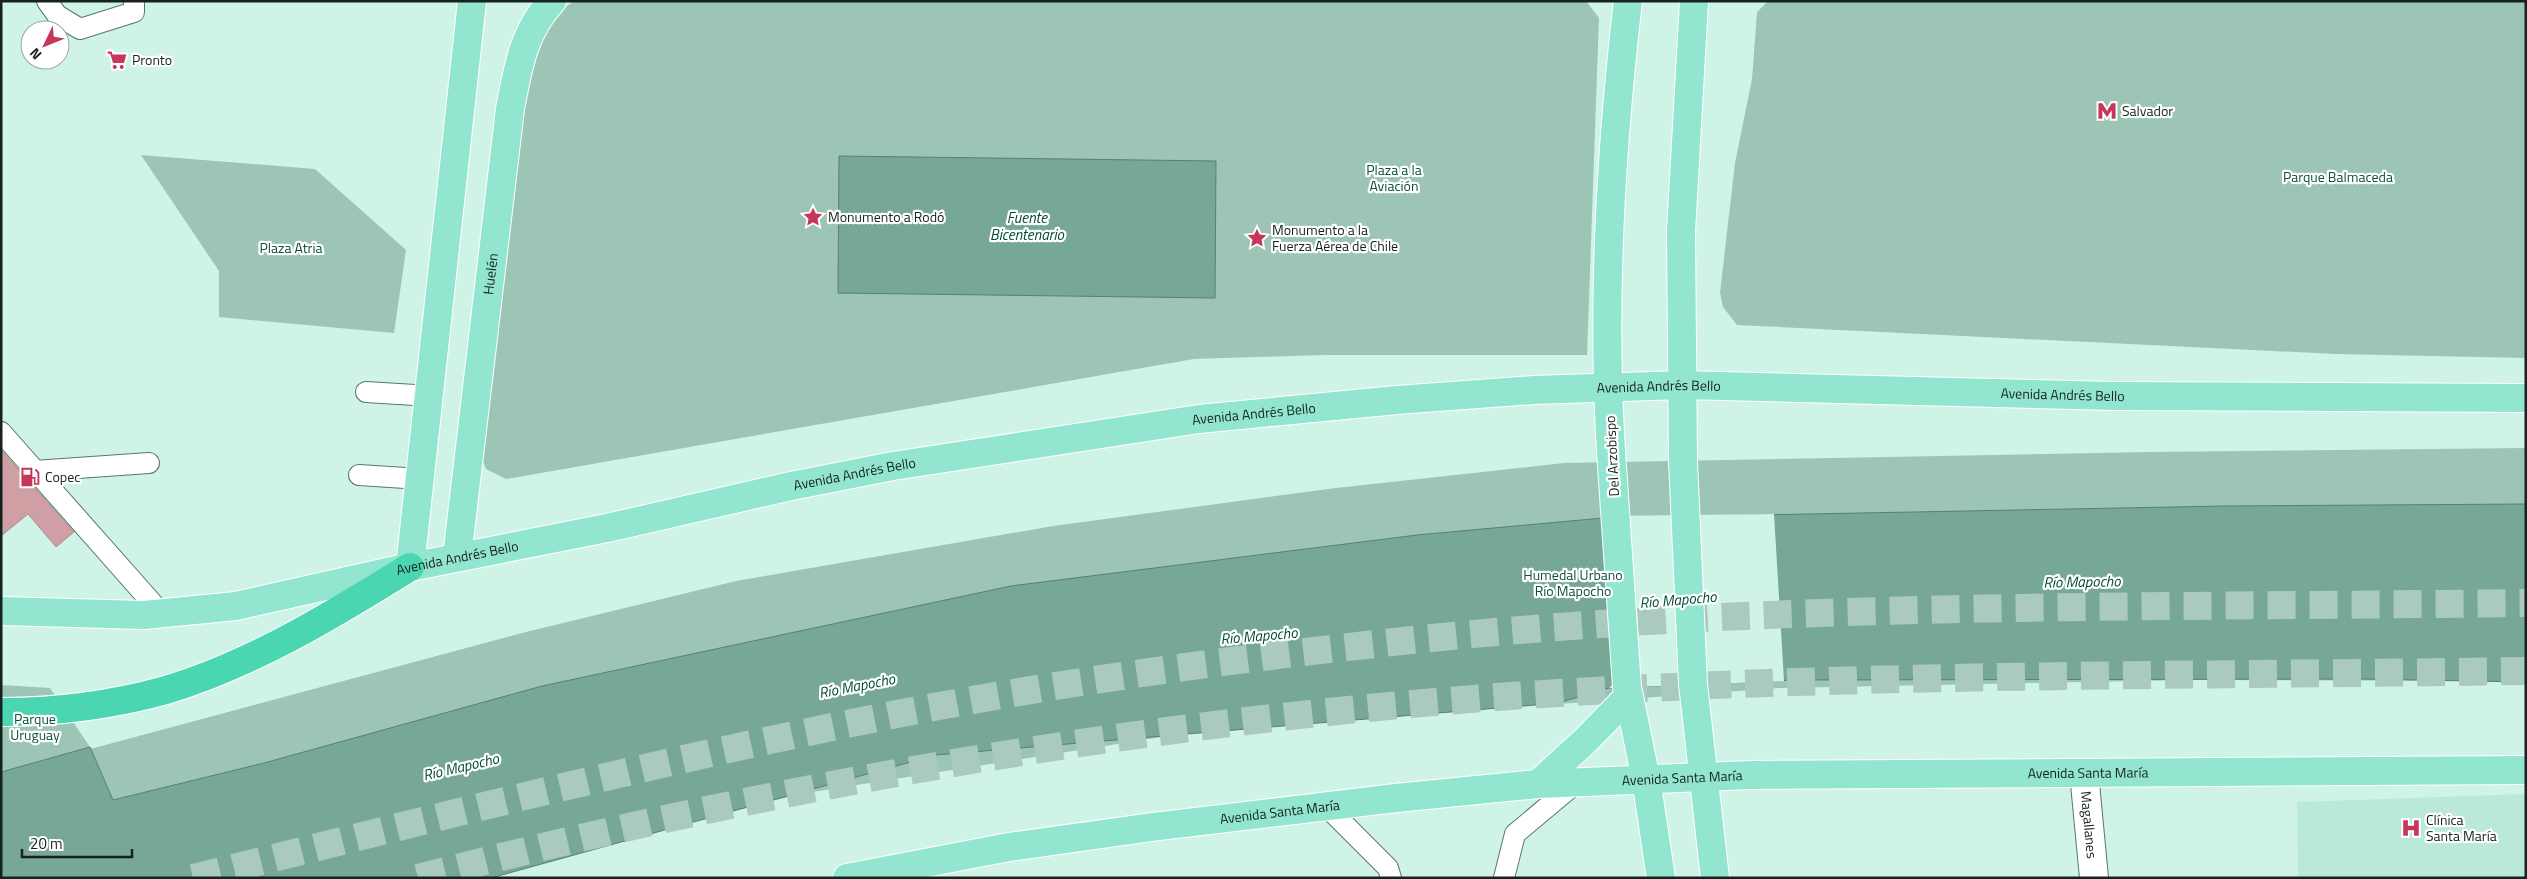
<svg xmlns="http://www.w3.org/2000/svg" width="2527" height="879" font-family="'Titillium Web',sans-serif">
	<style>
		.built { fill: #bbe9d9 }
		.green { fill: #9dc5b6 }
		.water { fill: #77a796; stroke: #5a7f72 }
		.pier { fill: #cff4e7 }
		.building { fill: #cf9fa4; stroke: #ae8c8f }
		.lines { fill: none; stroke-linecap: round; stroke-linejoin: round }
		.motorway-tunnel { stroke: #aacabf; stroke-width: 28; stroke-dasharray: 28 14; stroke-linecap: butt }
		.service-casing { stroke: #57786c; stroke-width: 22 }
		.minor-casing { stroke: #57786c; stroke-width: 30 }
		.primary-casing { stroke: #fff; stroke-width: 30 }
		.motorway-casing { stroke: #fff; stroke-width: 30 }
		.service { stroke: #fff; stroke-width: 20 }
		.minor { stroke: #fff; stroke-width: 28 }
		.primary { stroke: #92e6d0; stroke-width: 28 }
		.motorway { stroke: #4ad6b0; stroke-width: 28 }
		.primary-bridge-casing { stroke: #fff; stroke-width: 30; stroke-linecap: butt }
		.primary-bridge { stroke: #92e6d0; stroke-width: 28 }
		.labels { text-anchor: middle; stroke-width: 4.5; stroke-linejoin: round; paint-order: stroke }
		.poi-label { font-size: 14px; fill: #15221e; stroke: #fff; text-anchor: start }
		.park-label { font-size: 14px; fill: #0d503f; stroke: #fff }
		.street-label { font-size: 14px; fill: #15221e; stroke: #fff }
		.water-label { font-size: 15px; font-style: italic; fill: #014939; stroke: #fff }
	</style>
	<rect width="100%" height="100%" fill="#cff4e7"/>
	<!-- built -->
	<path class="built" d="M2526 794V878H2298L2297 802Z"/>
	<!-- green -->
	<g class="green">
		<path d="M574 1H1586L1599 18 1587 355H1323L1194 359 506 479 486 469 481 456 528 66 551 18Z"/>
		<path d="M1768 1H2526V358L2336 354 1737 325 1723 307 1720 293 1735 163 1752 79 1757 12Z"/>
		<path d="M141 155 315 169 406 250 394 333 219 317V271Z"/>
		<path d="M2526 448V681L2188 680 1781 688 1212 729 800 794 467 878H1V773L526 632 736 581 1053 526 1336 488 1564 463 2149 452Z"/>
		<path d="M1 685 50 688 90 747 1 772Z"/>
	</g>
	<!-- water -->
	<g class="water">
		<path d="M839 156 1216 161 1215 298 838 293Z"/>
		<path d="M2526 504V682L2361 679 1792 680 1609 688 1558 703 936 755 491 878H1V772L90 747 113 800 264 763 542 686 1011 586 1417 535 1603 518 2224 506Z"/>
	</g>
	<!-- pier -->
	<path class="pier" d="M1774 514 1784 681 1609 688 1617 680 1604 516Z"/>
	<!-- building -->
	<path class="building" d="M1 450 74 532 56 547 28 514 1 536Z"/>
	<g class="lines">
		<!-- motorway-tunnel -->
		<g class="motorway-tunnel">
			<path d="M193 878C427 820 661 760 897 714 1052 684 1209 662 1366 645 1751 601 2139 608 2526 603"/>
			<path d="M418 878C776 785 1143 722 1512 696 1849 673 2188 676 2526 671"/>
		</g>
		<defs>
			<g id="service">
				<path d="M47 1 57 15 80 29 134 12V1"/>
				<path d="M366 392 431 396"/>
				<path d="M1 432 162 614"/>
				<path d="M34 471 149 463"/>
				<path d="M359 475 421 479"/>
				<path d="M1326 806 1388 868 1391 878"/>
				<path d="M1504 878 1515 834 1577 782"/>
			</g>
			<g id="minor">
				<path id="s1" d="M2084 773 2094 878"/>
			</g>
			<g id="primary">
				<path d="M1683 461 1681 231 1694 1"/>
				<path d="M1612 466C1601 312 1610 154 1628 1"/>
				<path id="s2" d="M457 557 510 109C518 68 523 32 552 1"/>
				<path d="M410 567 472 1"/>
				<path id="s3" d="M1 611 144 615 236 606 410 567 607 528 791 486 893 466 1199 419 1397 400 1534 390 1682 385 2114 396 2526 398"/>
				<path d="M1693 684 1715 878"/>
				<path d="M1627 687 1646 779 1661 878"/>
				<path d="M1538 784 1586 740 1628 697"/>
				<path id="s4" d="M847 878 1009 847 1152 827 1396 798 1538 784 1750 775 2526 770"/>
			</g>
			<path id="motorway" d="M1 712C57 712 112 705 166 690 251 665 336 613 410 567"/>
		</defs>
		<!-- service casing -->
		<use href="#service" class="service-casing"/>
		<!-- minor casing -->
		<use href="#minor" class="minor-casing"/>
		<!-- primary casing -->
		<use href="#primary" class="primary-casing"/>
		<!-- motorway casing -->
		<use href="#motorway" class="motorway-casing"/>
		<!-- service -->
		<use href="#service" class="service"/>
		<!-- minor -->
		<use href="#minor" class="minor"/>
		<!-- primary -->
		<use href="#primary" class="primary"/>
		<!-- motorway -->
		<use href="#motorway" class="motorway"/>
		<defs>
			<g id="primary-bridge">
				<path d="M1683 461 1693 684"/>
				<path d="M1612 466 1627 687"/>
			</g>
		</defs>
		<!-- primary-bridge casing -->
		<use href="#primary-bridge" class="primary-bridge-casing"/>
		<!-- primary-bridge -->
		<use href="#primary-bridge" class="primary-bridge"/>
	</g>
	<!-- icons -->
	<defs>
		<symbol id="supermarket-bare" viewBox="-9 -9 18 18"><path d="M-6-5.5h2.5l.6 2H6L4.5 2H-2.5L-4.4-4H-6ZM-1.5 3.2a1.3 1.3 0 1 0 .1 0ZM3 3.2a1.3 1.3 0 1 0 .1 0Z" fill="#c63659" stroke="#fff" stroke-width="2.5" paint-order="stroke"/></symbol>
		<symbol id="metro-bare" viewBox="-9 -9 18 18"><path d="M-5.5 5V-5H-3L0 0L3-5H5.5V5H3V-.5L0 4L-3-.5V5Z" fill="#c63659" stroke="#fff" stroke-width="2.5" paint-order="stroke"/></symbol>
		<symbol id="sight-bare" viewBox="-9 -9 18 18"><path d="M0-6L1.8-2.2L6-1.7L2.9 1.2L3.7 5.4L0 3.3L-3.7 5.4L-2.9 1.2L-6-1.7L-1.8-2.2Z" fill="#c63659" stroke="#fff" stroke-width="2.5" paint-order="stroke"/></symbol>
		<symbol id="fuel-bare" viewBox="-9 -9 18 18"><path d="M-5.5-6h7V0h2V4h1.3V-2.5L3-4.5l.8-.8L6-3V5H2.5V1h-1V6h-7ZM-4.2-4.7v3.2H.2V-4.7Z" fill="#c63659" stroke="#fff" stroke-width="2.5" paint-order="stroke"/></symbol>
		<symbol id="hospital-bare" viewBox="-9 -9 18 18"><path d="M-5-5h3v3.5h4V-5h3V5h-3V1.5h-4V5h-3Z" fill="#c63659" stroke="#fff" stroke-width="2.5" paint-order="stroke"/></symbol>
	</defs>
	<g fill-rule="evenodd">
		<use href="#supermarket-bare" x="103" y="46" width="28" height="28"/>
		<use href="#metro-bare" x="2093" y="97" width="28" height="28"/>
		<use href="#sight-bare" x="799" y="203" width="28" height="28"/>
		<use href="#sight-bare" x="1243" y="224" width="28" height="28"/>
		<use href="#fuel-bare" x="16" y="463" width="28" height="28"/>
		<use href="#hospital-bare" x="2397" y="814" width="28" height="28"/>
	</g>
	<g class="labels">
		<!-- poi labels -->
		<g class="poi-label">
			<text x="132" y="65">Pronto</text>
			<text x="2122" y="116">Salvador</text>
			<text x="828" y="222">Monumento a Rodó</text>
			<text x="1272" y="235">Monumento a la<tspan x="1272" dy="16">Fuerza Aérea de Chile</tspan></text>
			<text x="45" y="482">Copec</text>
			<text x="2426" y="825">Clínica<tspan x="2426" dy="16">Santa María</tspan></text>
		</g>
		<!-- park labels -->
		<g class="park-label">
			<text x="1394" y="175">Plaza a la<tspan x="1394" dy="16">Aviación</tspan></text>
			<text x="2338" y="182">Parque Balmaceda</text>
			<text x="291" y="253">Plaza Atria</text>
			<text x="1573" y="580">Humedal Urbano<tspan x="1573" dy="16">Río Mapocho</tspan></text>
			<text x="35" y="724">Parque<tspan x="35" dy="16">Uruguay</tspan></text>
		</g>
		<!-- street labels -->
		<g class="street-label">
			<text dy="5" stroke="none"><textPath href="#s2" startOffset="285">Huelén</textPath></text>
			<text dy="5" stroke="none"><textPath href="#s3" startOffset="1678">Avenida Andrés Bello</textPath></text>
			<text dy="5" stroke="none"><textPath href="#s3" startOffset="2082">Avenida Andrés Bello</textPath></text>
			<text dy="5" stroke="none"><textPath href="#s3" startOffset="1272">Avenida Andrés Bello</textPath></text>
			<text transform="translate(1612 456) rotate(-93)" y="5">Del Arzobispo</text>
			<text dy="5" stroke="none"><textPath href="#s3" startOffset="868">Avenida Andrés Bello</textPath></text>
			<text dy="5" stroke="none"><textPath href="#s3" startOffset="462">Avenida Andrés Bello</textPath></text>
			<text dy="5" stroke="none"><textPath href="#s4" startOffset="1248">Avenida Santa María</textPath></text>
			<text dy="5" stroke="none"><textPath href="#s4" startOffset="842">Avenida Santa María</textPath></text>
			<text dy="5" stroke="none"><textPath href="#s4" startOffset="438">Avenida Santa María</textPath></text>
			<text dy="5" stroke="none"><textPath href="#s1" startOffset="52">Magallanes</textPath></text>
		</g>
		<!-- water labels -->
		<g class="water-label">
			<text x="1027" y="223">Fuente<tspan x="1027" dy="17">Bicentenario</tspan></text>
			<text transform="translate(2082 582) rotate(-1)" y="5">Río Mapocho</text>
			<text transform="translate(1678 600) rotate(-5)" y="5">Río Mapocho</text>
			<text transform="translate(1259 636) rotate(-5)" y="5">Río Mapocho</text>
			<text transform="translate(857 686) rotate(-11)" y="5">Río Mapocho</text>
			<text transform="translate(461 767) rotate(-13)" y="5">Río Mapocho</text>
		</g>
	</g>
	<!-- border -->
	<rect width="2527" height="879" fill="none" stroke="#15221e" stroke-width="5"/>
	<!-- north arrow -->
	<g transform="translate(45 45) rotate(227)"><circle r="24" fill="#ffffff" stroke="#a1a7a5"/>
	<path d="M0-4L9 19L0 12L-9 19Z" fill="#c63659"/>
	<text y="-8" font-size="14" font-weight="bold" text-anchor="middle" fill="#15221e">N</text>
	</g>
	<!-- scale -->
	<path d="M22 849v8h110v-8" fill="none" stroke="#15221e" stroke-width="2.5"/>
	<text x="30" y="849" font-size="15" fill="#15221e" stroke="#ffffff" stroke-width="4" paint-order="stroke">20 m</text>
</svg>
